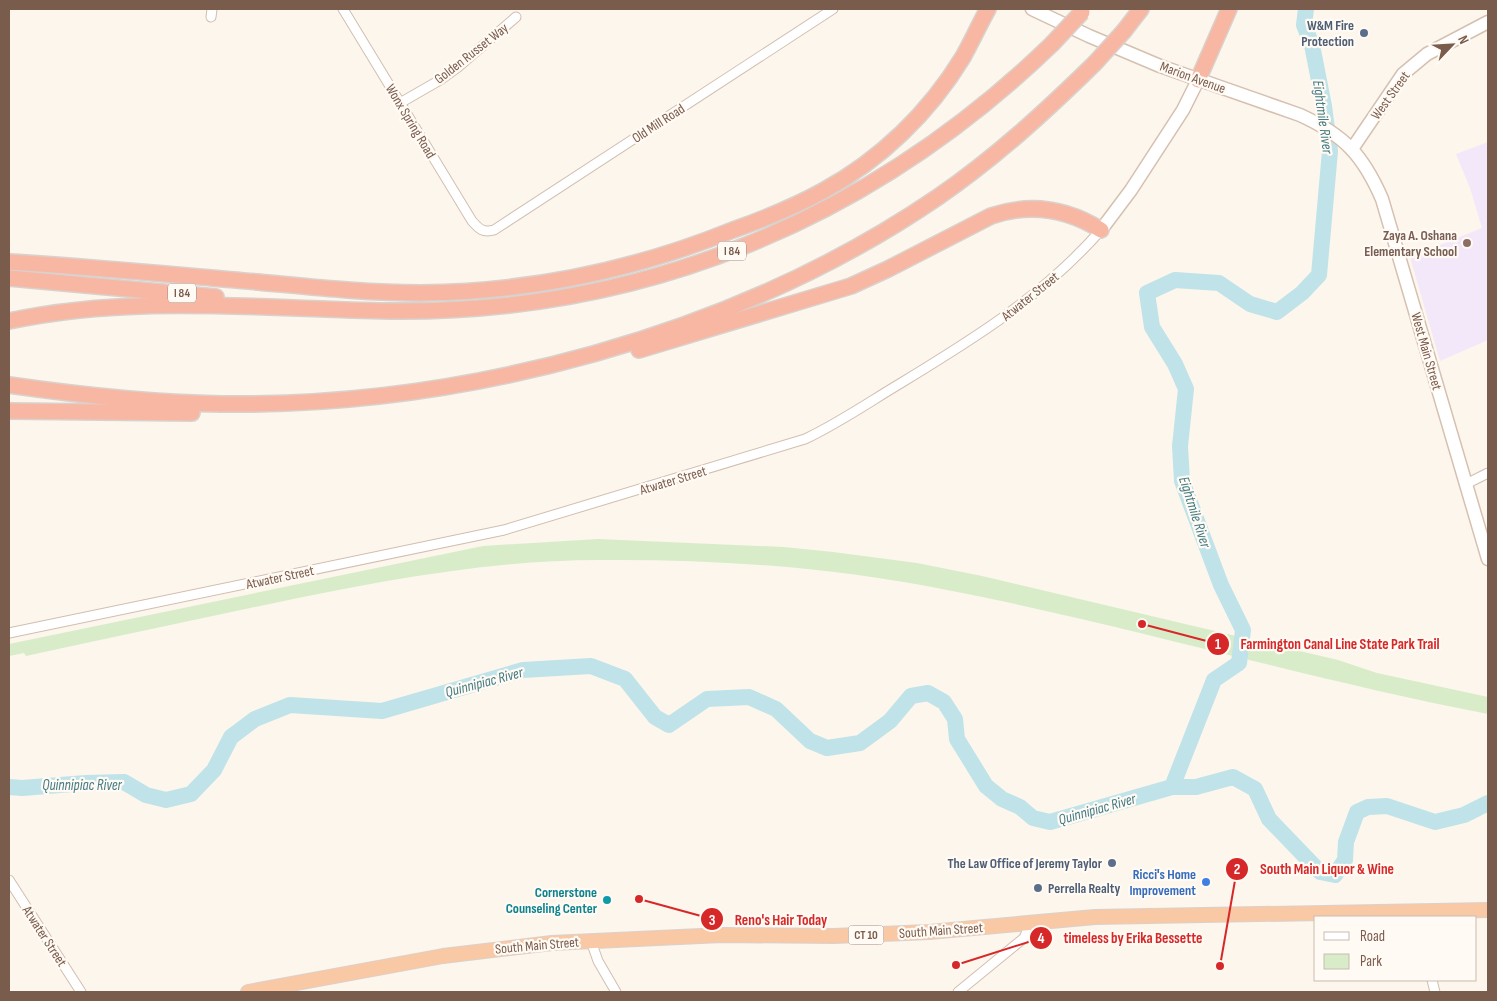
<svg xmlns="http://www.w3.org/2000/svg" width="1497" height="1001" font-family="'Sofia Sans Condensed',sans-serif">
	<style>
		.education { fill: #f3e8fa }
		.green { fill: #d8ecc9 }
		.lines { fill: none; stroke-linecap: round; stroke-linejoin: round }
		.river { stroke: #bfe3e8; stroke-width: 16 }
		.minor-casing { stroke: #d1beb0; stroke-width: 11 }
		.secondary-casing { stroke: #d6c0b0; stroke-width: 15 }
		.trunk-casing { stroke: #dad1cd; stroke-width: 16 }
		.motorway-casing { stroke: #dad1cd; stroke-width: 18 }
		.minor { stroke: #fff; stroke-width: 9 }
		.secondary { stroke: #fff; stroke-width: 12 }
		.trunk { stroke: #f9c8a4; stroke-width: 14 }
		.motorway { stroke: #f7b7a3; stroke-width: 15 }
		.motorway-bridge-casing { stroke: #dad1cd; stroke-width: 18; stroke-linecap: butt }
		.motorway-bridge { stroke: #f7b7a3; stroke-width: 15 }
		.service-dot { fill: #5c6f8a; stroke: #fffaf3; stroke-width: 2 }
		.education-dot { fill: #8d6e63; stroke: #fffaf3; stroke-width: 2 }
		.shop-dot { fill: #3f7fe0; stroke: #fffaf3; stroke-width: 2 }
		.culture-dot { fill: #0f9aa8; stroke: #fffaf3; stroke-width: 2 }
		.labels { text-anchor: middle; stroke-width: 4.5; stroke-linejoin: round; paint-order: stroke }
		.shield { fill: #fffaf3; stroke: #a28b7f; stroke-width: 1 }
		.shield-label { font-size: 12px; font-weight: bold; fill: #7a5c4d }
		.service-label { font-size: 14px; font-weight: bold; fill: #4e5e75; stroke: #fffaf3; text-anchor: end }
		.street-label { font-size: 14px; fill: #7a5c4d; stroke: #fffaf3 }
		.education-label { font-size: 14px; font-weight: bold; fill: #785e54; stroke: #fffaf3; text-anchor: end }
		.shop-label { font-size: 14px; font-weight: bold; fill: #366cbe; stroke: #fffaf3; text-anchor: end }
		.culture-label { font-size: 14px; font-weight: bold; fill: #0d838f; stroke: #fffaf3; text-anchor: end }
		.water-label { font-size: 15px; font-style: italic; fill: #437c86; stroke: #fffaf3 }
		.leader { fill: none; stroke: #d62828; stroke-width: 2 }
		.callout-dot { fill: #d62828; stroke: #fffaf3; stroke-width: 2 }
		.mark-label { font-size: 15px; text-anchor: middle; font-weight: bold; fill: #fff }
		.callout-label { font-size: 15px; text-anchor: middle; font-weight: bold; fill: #d62828; stroke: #fffaf3; stroke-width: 4.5; stroke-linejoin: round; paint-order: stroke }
	</style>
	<rect width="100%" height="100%" fill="#fdf6ec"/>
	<!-- education -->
	<path class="education" d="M1488 142V340L1440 361 1410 257 1482 228 1470 188 1456 154Z"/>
	<!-- green -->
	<path class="green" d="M598 539 784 547 833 552 917 563 982 576 1338 660 1377 673 1488 697V714C1305 679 1125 624 942 589 830 567 714 559 600 560 485 560 371 583 260 606 182 623 104 639 26 656L24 653 9 656V644L483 546Z"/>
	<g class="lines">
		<!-- river -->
		<g class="river">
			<path d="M9 787 22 788 86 783 124 782 146 795 166 800 191 794 214 770 231 737 255 719 290 705 382 711 523 670 591 666 625 679 655 717 669 725 707 699 749 697 776 709 810 741 827 748 860 743 890 721 911 696 928 693 944 702 955 719 957 739 986 786 1002 799 1020 807 1033 818 1050 822 1172 787H1196L1233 777 1255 789 1269 819 1320 872 1335 875 1345 860 1346 842 1357 812 1368 807 1387 806 1435 822 1464 815 1488 803"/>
			<path d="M1172 787 1214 680 1239 663 1243 630 1221 585 1182 481 1180 446 1186 389 1175 364 1152 327 1147 293 1175 280 1219 283 1250 304 1277 312 1302 293 1319 275 1330 151 1324 106 1312 45 1304 25 1306 9"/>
		</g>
		<defs>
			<g id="minor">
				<path d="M343 9 472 221C479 229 483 233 494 230L833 9"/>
				<path d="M211 17 212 9"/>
				<path d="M400 103 440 80 458 67 516 17"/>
				<path d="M1466 484 1488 473"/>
				<path d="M9 633 504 530 805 439C839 423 869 402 901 383 975 338 1043 296 1101 230"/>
				<path d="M9 880 81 992"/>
				<path d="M591 941 598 961 616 992"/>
				<path d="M1432 980 1435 992"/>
				<path d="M958 992 1024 938 1031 922"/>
			</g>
			<g id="secondary">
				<path d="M1032 9 1089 36 1160 66 1300 115C1344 135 1363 155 1382 199L1488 559"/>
				<path d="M1352 149 1403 74 1427 54 1488 22"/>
				<path d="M1101 230 1131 190 1183 110 1198 80"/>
			</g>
			<path id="trunk" d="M248 992 443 956 552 943 722 935 834 936 929 932 1095 917 1488 910"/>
			<g id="motorway">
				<path d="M1124 31 1141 9"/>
				<path d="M1198 80 1229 9"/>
				<path d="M9 262C92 267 175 275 258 282 312 287 366 293 421 293 528 292 634 270 733 230 764 219 794 207 823 191 880 160 929 113 963 57 972 41 979 25 988 9"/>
				<path d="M9 278 216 297"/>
				<path d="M9 321C134 294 262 309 389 311 643 314 870 220 1052 44"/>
				<path d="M639 350 851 286 888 269 991 216C1029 203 1066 208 1101 230"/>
				<path d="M9 385C79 395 150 403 221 404 465 407 736 335 938 197 995 158 1046 111 1095 63"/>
				<path d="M9 411 192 413"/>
			</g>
		</defs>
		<!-- minor casing -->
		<use href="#minor" class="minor-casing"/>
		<!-- secondary casing -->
		<use href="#secondary" class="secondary-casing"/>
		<!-- trunk casing -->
		<use href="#trunk" class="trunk-casing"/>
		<!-- motorway casing -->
		<use href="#motorway" class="motorway-casing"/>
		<!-- minor -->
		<use href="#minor" class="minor"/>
		<!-- secondary -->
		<use href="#secondary" class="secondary"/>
		<!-- trunk -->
		<use href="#trunk" class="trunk"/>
		<!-- motorway -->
		<use href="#motorway" class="motorway"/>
		<defs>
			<g id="motorway-bridge">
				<path d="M1052 44 1082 12"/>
				<path d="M1095 63 1124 31"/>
			</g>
		</defs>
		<!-- motorway-bridge casing -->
		<use href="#motorway-bridge" class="motorway-bridge-casing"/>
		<!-- motorway-bridge -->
		<use href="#motorway-bridge" class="motorway-bridge"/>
	</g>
	<!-- markers -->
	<g class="service-dot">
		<circle cx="1364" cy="33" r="5"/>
		<circle cx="1112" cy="863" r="5"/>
		<circle cx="1038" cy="888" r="5"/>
	</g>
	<circle class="education-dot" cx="1467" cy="243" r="5"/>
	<circle class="shop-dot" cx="1206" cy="882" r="5"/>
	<circle class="culture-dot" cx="607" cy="900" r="5"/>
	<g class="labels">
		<!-- shield labels -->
		<g class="shield">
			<rect x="718" y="241.5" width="28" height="19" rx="4"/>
			<rect x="168" y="283.5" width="28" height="19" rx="4"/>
			<rect x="848.5" y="925.5" width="35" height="19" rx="4"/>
		</g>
		<g class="shield-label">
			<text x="732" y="255">I 84</text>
			<text x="182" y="297">I 84</text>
			<text x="866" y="939">CT 10</text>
		</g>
		<!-- service labels -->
		<g class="service-label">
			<text x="1354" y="30">W&amp;M Fire<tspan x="1354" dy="16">Protection</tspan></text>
			<text x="1102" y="868">The Law Office of Jeremy Taylor</text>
			<text x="1048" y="893" text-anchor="start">Perrella Realty</text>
		</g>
		<!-- street labels -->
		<g class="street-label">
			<text transform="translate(471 53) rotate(-38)" y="5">Golden Russet Way</text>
			<text transform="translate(1193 77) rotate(20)" y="5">Marion Avenue</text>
			<text transform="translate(1390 95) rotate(-54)" y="5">West Street</text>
			<text transform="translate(411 121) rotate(59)" y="5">Wonx Spring Road</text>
			<text transform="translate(658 123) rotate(-33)" y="5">Old Mill Road</text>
			<text transform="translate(1030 296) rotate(-39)" y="5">Atwater Street</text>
			<text transform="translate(1427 351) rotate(74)" y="5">West Main Street</text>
			<text transform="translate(673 480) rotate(-17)" y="5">Atwater Street</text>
			<text transform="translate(280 577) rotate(-12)" y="5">Atwater Street</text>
			<text transform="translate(941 930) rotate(-4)" y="5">South Main Street</text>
			<text transform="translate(45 936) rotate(57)" y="5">Atwater Street</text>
			<text transform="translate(537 945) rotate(-5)" y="5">South Main Street</text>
		</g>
		<!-- education labels -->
		<g class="education-label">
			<text x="1457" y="240">Zaya A. Oshana<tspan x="1457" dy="16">Elementary School</tspan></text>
		</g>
		<!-- shop labels -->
		<g class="shop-label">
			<text x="1196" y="879">Ricci's Home<tspan x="1196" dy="16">Improvement</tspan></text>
		</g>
		<!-- culture labels -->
		<g class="culture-label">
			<text x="597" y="897">Cornerstone<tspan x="597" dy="16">Counseling Center</tspan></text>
		</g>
		<!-- water labels -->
		<g class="water-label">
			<text transform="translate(1323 117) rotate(82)" y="5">Eightmile River</text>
			<text transform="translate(1195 512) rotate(72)" y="5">Eightmile River</text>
			<text transform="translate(484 682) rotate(-15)" y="5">Quinnipiac River</text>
			<text x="82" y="790">Quinnipiac River</text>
			<text transform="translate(1097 809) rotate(-16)" y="5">Quinnipiac River</text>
		</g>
	</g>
	<!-- callouts -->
	<path class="leader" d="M1142 624L1218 644M1220 966L1237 869M639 899L712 919M956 965L1041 938"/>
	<g class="callout-dot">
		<circle cx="1142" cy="624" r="5"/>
		<circle cx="1220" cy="966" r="5"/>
		<circle cx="639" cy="899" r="5"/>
		<circle cx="956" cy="965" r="5"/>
		<circle cx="1218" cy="644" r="12"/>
		<circle cx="1237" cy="869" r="12"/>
		<circle cx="712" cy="919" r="12"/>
		<circle cx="1041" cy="938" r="12"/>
	</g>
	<g class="mark-label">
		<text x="1218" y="649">1</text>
		<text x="1237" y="874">2</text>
		<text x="712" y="925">3</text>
		<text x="1041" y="943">4</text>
	</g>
	<g class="callout-label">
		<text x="1340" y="649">Farmington Canal Line State Park Trail</text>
		<text x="1327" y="874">South Main Liquor &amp; Wine</text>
		<text x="781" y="925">Reno's Hair Today</text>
		<text x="1133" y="943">timeless by Erika Bessette</text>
	</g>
	<!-- border -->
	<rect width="1497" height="1001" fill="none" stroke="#7a5c4d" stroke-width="20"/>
	<!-- legend -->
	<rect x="1314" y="916" width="162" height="65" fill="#fffaf3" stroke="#cabbb1"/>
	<rect x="1324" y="932" width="25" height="8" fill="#ffffff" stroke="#cabbb1"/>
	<text x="1360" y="941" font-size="15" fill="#7a5c4d">Road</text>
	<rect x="1324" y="954" width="25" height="15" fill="#d8ecc9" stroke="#cabbb1"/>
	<text x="1360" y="966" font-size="15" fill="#7a5c4d">Park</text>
	<!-- north arrow -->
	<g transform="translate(1452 45) rotate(65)" stroke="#fffaf3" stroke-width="4" paint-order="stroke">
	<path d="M0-4L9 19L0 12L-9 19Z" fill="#7a5c4d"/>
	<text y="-8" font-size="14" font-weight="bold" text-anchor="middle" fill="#7a5c4d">N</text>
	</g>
</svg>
